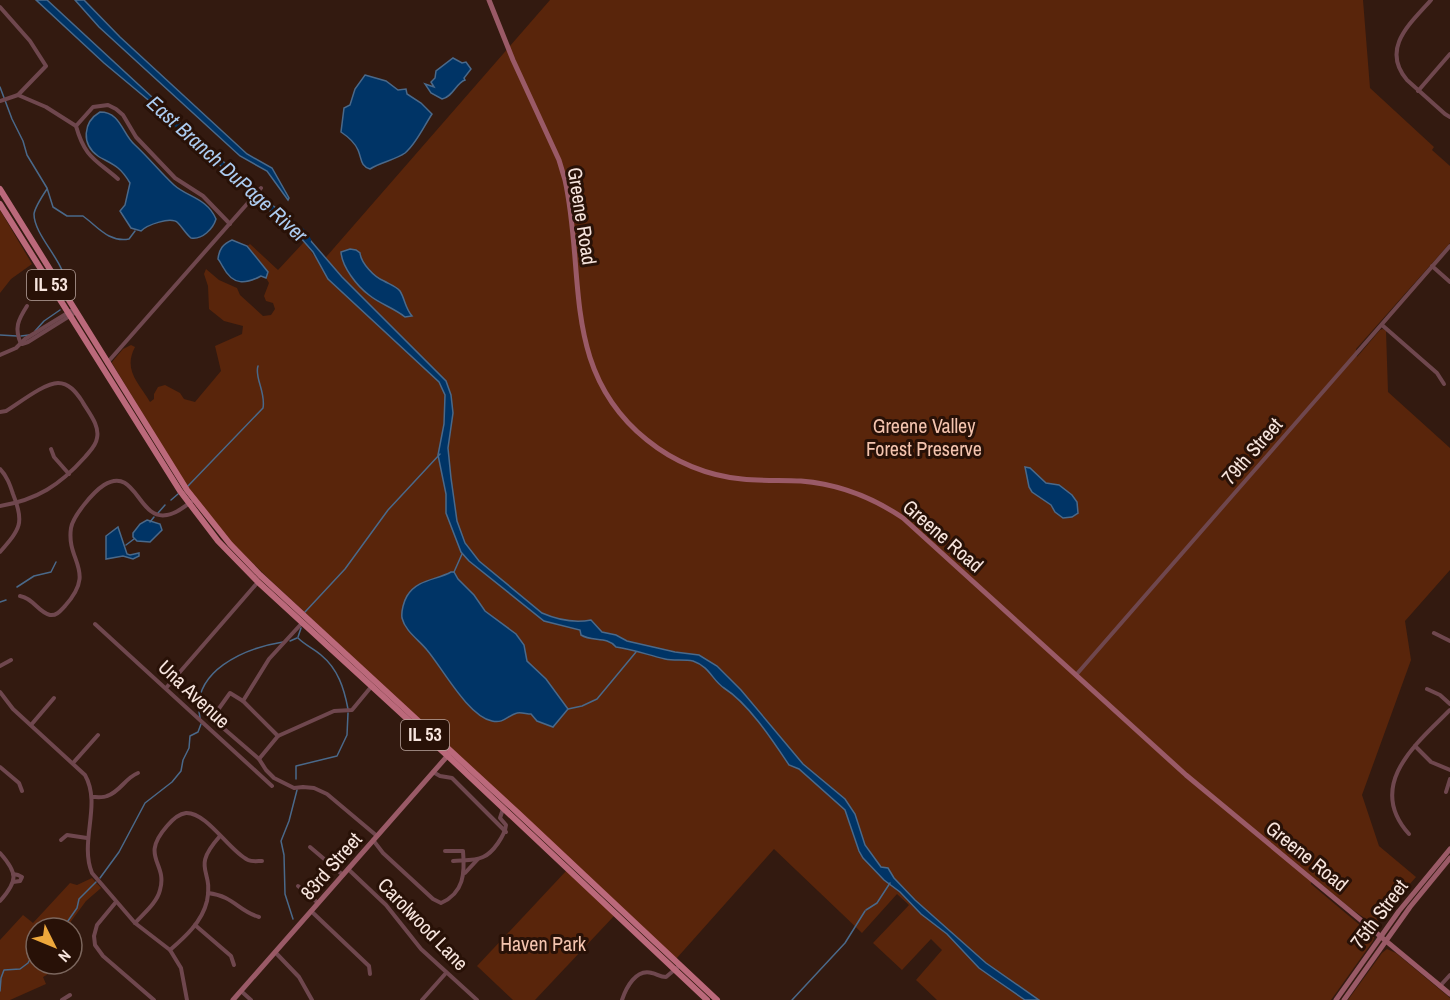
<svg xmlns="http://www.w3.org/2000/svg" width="1450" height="1000" font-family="'Archivo Narrow',sans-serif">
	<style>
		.green { fill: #59250b }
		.water { fill: #003466; stroke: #4a698a; stroke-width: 1.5 }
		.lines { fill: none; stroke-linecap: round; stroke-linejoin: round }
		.stream { stroke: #4a698a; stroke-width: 1.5 }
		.river { stroke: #003466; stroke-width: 6 }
		.street { stroke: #6f474e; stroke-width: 4 }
		.secondary { stroke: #9a5a67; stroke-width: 5 }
		.primary { stroke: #bb697b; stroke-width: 6 }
		.labels { text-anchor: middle; stroke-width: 6; stroke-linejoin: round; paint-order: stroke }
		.shield { fill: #281107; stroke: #b9a59e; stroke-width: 1.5 }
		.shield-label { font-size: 18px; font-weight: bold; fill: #f7e5de }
		.street-label { font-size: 20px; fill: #f7e5de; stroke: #281107 }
		.park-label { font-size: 20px; fill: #f4c4af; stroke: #281107 }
		.water-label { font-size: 21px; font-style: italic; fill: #acccf1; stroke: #281107 }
	</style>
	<rect width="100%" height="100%" fill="#331a10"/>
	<!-- green -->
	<g class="green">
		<path d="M550 0H1363L1370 88 1434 147 1432 150 1450 166V243L1356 349 1357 357 1380 330 1383 329 1386 331 1388 392 1450 448V570L1405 621 1411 660 1362 795 1379 846 1416 877 1401 894 1398 893 1381 913 1378 922 1373 924 1350 908 1311 876V884L1374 937 1373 941 1331 1000H937L916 980 942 950 931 939 902 970 873 943 909 905 897 894 862 933 774 849 676 959 267 577 231 542 189 490 112 363V362L123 349 131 345 135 347C123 370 138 382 150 402L154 399V394L158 387 165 385 180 393 184 399 195 402 221 371 215 346 242 334 243 326 224 321 209 309 208 286 204 274 206 269 219 280 237 288 240 295 263 316 271 315 275 309 273 303 266 301 264 296 269 283 266 278 268 272 247 246 250 244 278 270 304 242 320 264Z"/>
		<path d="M0 210 32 264 11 279 0 293Z"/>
		<path d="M567 870 614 916 535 1000H513L477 966Z"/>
		<path d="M92 878 101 888 86 901 66 928H36V964H65L43 977 46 984 10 1000H0V940L23 915 33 923 70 883 77 885Z"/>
		<path d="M1387 949 1396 953 1450 998V1000H1348L1382 953Z"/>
	</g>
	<!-- water -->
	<g class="water">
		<path d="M36 0H47L192 134 304 233 342 277 446 381 451 395 453 413 448 448 451 478 457 521 465 543 479 561 542 613C558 620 575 623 591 620L602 632 616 635 627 641 675 652 699 655 717 666 741 690 803 764 845 799 855 814 865 845 881 867 888 868 894 878 915 900 986 963 1039 1000H1025L996 980 979 968 947 934 921 914 900 892 884 880 863 858 859 851 845 810 799 769 789 765C773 741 749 704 724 688 712 680 710 667 693 661 684 659 674 661 665 659 648 655 632 649 616 647 607 636 592 642 581 635L580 630 544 621 469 561 461 552 446 513V494L438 455 444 424 445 395 439 382 328 279 313 252 300 237 246 190 171 119 104 63Z"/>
		<path d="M75 0H84L120 37 247 154 272 168 289 198 288 200 267 171 240 156 99 27Z"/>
		<path d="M453 58 462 63 466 62 471 69 464 78 465 80C456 83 453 97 442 99L431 93 425 84 434 87 431 82 435 78 436 71Z"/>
		<path d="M365 75 386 81 398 90 406 89 407 94 421 103 432 114C424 126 416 144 405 153 395 160 381 162 370 169 360 166 362 159 358 150 355 143 347 136 341 132L344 108 350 105 355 89Z"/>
		<path d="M100 112C121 112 122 134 135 145 149 158 160 172 174 185 187 197 207 198 216 219 213 229 202 240 191 238 186 234 182 227 178 223 171 216 147 225 141 231L131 228 120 211 125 205 130 183C127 178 123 172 118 168 112 163 104 160 98 156 81 144 83 122 100 112Z"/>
		<path d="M232 240 247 246 268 272 266 278 261 276C246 284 233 286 223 267 221 264 220 261 218 259 219 249 223 244 232 240Z"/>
		<path d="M350 249 356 250 360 253C361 263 374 277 384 281 389 284 396 286 400 291 405 299 405 308 412 316L405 317C394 308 380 304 369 295 357 286 342 267 341 252Z"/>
		<path d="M1025 467 1030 468 1046 483 1059 485 1072 495 1077 502 1078 513 1072 517 1063 518 1055 512 1051 505 1032 492 1029 487Z"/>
		<path d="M147 520 160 524 162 530 150 542 137 541 133 537V533L140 524Z"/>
		<path d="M118 527 127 554 130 555 139 553V556L133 559 123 556 106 559V536Z"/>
		<path d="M451 572H454L458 579 474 595 485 611 516 634 524 645 527 661 546 679 568 709 553 727 537 721 531 714C527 714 521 712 517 713 508 715 504 724 492 721 468 716 443 669 427 650 419 640 405 631 402 618 401 611 404 601 407 596 417 579 437 580 451 572Z"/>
	</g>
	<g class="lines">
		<!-- stream -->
		<g class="stream">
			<path d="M0 87 12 119 23 141 27 155 47 188 53 207 67 216H83C97 226 109 243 129 239L135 231"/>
			<path d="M47 189C43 195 35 207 34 214 34 235 63 260 66 283"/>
			<path d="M35 331 44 321 60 310"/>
			<path d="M0 335 17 336"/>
			<path d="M21 336 29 335"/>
			<path d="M188 486 263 408C266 392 254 377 258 366"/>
			<path d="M171 500 178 494"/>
			<path d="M158 513 165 505"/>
			<path d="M150 522 154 517"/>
			<path d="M126 545 134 539"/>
			<path d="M454 572 462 554"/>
			<path d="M17 587 34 576 51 572 56 562"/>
			<path d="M0 602 6 600"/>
			<path d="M305 612 345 569 388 510 440 454"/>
			<path d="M298 637 301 628"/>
			<path d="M298 638C305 645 314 649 321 655 338 669 344 688 348 709"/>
			<path d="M290 641 297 638"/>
			<path d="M568 709 582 706 597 699 636 652"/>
			<path d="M200 718C190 671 245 648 283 642"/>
			<path d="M296 779V766L337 756 347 735 348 713"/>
			<path d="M100 878 119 852 145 803 172 782 181 771 183 760 189 748 190 736 198 732 201 724"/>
			<path d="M866 910 877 903 890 883"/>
			<path d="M293 919 285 894 284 855 281 841 289 821 297 790"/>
			<path d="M63 928 77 908 79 899 96 882"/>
			<path d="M0 991 1 978 4 970 20 969 28 963 35 950 33 944 36 945"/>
			<path d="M792 1000 845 943 865 911"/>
		</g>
		<!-- river -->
		<g class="river">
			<path d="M168 116 193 139"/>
			<path d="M284 216 305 234 308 240"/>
		</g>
		<!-- street -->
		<g class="street">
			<path d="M1431 0C1411 23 1380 48 1407 80L1445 114 1450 117"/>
			<path d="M0 7 30 41 46 66 18 95 0 101"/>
			<path d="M1418 91 1450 54"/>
			<path d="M18 95 46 107 76 126C85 158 95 159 118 179"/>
			<path d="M76 126 93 107 108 105 116 109 123 115 136 137 175 178 203 196 230 224"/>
			<path d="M1432 266 1450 282"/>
			<path d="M1382 325 1437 373 1444 384"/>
			<path d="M21 344C14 328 18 320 27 306"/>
			<path d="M22 344 28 342 76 312"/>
			<path d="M0 355 16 348 25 339 74 309"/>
			<path d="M107 363 261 188"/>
			<path d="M0 412 6 411C18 404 44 383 58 383 69 383 76 392 82 401 88 412 100 425 97 438 96 446 89 452 85 457 60 485 37 500 0 506"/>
			<path d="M51 449 54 457 69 474"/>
			<path d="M0 469C7 476 10 485 13 494 25 523 20 529 0 552"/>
			<path d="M20 596C33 598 38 612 50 615 57 616 61 610 65 606 97 570 66 562 71 528 73 516 93 492 104 485 136 465 138 521 167 515 176 514 184 507 191 502"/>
			<path d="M95 624 272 786"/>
			<path d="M1434 633 1450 641"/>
			<path d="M0 666 11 660"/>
			<path d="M1076 675 1450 246"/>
			<path d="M166 688 258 582"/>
			<path d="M1427 689 1440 695 1450 704"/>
			<path d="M0 692 13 709 85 775C102 805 79 841 92 873L135 923 170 950 181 968 187 1000"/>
			<path d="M243 701 269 659 302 623"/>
			<path d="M31 725 54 698"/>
			<path d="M278 736 243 701 230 693 215 714V721L259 759 266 770 274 778 294 788 303 787 314 788 327 794 377 836"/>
			<path d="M1415 746 1431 762 1450 770"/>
			<path d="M259 759 278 736 334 711 352 710 371 687"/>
			<path d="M73 763 98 735"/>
			<path d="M0 767 19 783 22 791"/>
			<path d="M433 772 440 776 452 778 506 832"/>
			<path d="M1446 792 1450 779"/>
			<path d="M92 797C96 797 103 798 107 796 120 792 125 778 138 773"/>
			<path d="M1409 834C1365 785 1417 743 1450 710"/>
			<path d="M61 840 67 835 87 838"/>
			<path d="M373 840 383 853 433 899 441 903C464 893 465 873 463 851H445"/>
			<path d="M310 847 343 875"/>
			<path d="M0 853C18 873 18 881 0 901"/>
			<path d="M453 861C462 860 475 861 483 857 493 853 505 835 506 825L500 818 503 809"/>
			<path d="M348 869 386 905 421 949 477 1000"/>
			<path d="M465 873 478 859"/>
			<path d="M13 882 20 881 22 877 18 875 13 874"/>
			<path d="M298 886 318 903"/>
			<path d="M208 893C234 896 238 911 259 917"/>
			<path d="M116 902 97 925 94 936 95 945 103 956 154 1000"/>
			<path d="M311 911 369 966 370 974"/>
			<path d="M135 923C143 914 157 903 160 890 168 862 139 858 167 826 172 820 178 814 186 813 207 812 230 852 248 860 252 862 258 861 262 861"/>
			<path d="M195 925 231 956 234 965"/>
			<path d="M170 950C185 937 202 922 207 901 214 868 190 870 220 836"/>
			<path d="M275 952 299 977 312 1000"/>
			<path d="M1440 986 1450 975"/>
			<path d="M241 991 251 1000"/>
			<path d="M62 1000 70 995"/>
			<path d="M422 1000 446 973"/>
			<path d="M622 1000C626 988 636 968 652 973 657 974 660 977 666 977L679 966"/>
		</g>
		<!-- secondary -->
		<g class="secondary">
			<path d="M489 0 513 60 559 160 565 180C586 275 560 370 647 440 674 462 708 476 742 479 762 481 782 480 801 481 838 484 872 497 903 518L1186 775 1450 994"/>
			<path d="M233 1000 450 753"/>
			<path d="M1336 1000 1399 911 1450 849"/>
			<path d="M1344 1000 1410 907 1450 858"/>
		</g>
		<!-- primary -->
		<g class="primary">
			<path d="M0 189 187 490 230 544 260 575 518 813 717 1000"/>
			<path d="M0 204 180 491 218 541 258 582 451 759 707 1000"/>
		</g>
	</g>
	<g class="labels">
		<!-- shield labels -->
		<g class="shield">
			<rect x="27" y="270" width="48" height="30" rx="4.5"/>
			<rect x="401" y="720" width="48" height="30" rx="4.5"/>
		</g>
		<g class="shield-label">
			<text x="51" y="291">IL 53</text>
			<text x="425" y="741">IL 53</text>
		</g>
		<!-- street labels -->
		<g class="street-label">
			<text transform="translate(582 216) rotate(81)" y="7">Greene Road</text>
			<text transform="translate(1252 451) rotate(-49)" y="7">79th Street</text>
			<text transform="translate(943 536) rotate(41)" y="7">Greene Road</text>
			<text transform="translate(194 694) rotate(43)" y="7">Una Avenue</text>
			<text transform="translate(1307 856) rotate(39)" y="7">Greene Road</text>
			<text transform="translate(331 866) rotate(-49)" y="7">83rd Street</text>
			<text transform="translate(1379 914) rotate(-53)" y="7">75th Street</text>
			<text transform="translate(423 924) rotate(46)" y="7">Carolwood Lane</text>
		</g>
		<!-- park labels -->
		<g class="park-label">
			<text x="924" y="433">Greene Valley<tspan x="924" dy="23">Forest Preserve</tspan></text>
			<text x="543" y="951">Haven Park</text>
		</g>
		<!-- water labels -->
		<g class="water-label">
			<text transform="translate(227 169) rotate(42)" y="7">East Branch DuPage River</text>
		</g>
	</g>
	<!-- north arrow -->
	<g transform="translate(54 946) rotate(133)"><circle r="28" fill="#281107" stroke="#7b665d" stroke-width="1.5"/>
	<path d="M0-4.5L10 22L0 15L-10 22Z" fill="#eea83c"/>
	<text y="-9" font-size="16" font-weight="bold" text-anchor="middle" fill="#f7e5de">N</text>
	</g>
</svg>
